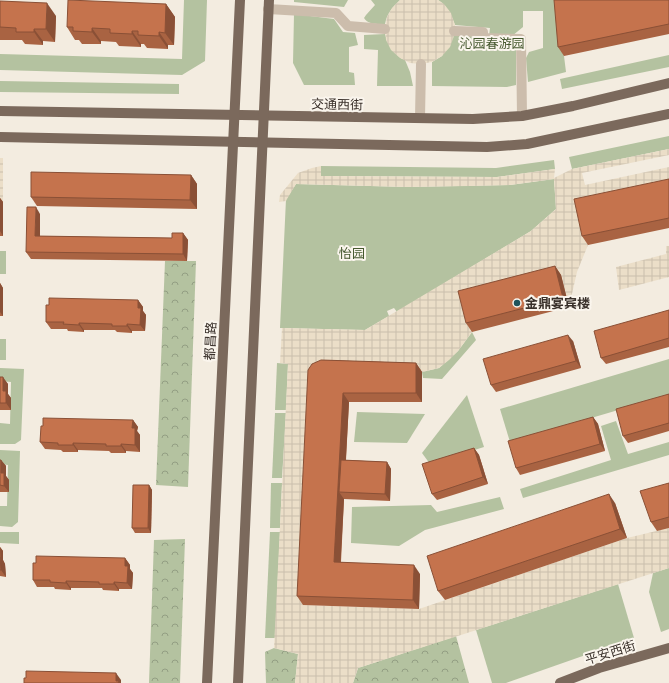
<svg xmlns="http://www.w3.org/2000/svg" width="669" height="683" font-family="Montserrat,'Noto Sans SC',sans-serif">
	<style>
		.park { fill: url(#park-crowns) }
		.garden { fill: #b4c2a0 }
		.plaza { fill: url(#plaza-grid) }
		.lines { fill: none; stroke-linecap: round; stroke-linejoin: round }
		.minor { stroke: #ccbdac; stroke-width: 10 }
		.major { stroke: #7b695c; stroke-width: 10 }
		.wall { fill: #a96342 }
		.shaded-wall { fill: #8a5036 }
		.building { fill: #c5734d; stroke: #8a5036 }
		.poi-dot { fill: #20535b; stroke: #faf5ed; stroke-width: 1.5 }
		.labels { text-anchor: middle; stroke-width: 4; stroke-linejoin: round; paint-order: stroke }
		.park-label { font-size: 13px; fill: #45582e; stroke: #faf5ed }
		.street-label { font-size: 13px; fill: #3a312b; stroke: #faf5ed }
		.poi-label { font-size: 13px; font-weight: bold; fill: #3a312b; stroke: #faf5ed; text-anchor: start }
	</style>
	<defs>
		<pattern id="park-crowns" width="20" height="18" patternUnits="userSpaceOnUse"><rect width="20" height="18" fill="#b4c2a0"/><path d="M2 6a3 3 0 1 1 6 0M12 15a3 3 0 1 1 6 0" fill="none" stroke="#939e83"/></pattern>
		<pattern id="plaza-grid" width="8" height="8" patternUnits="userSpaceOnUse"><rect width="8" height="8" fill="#ebdec8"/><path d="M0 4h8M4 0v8" fill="none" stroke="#cabfac"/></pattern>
	</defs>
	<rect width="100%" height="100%" fill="#f3ece0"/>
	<!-- park -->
	<g class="park">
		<path d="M165 261H196L188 487 156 485Z"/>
		<path d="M185 539 180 683H149L154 540Z"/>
		<path d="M456 636 469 683H353L358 668Z"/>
		<path d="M274 648 298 654 295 683H266L265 652Z"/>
	</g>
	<!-- garden -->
	<g class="garden">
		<path d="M184 0H207L205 61 182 75 0 70V54L182 59Z"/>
		<path d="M294 0H348L344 7 294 2Z"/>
		<path d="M371 0H400C392 8 387 13 385 24 378 24 368 25 364 18L366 15 375 5Z"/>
		<path d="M438 0H555L564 56 566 72 528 82 526 58 529 52 543 48V11H523V27L512 36H489L490 28 455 25C451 14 447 6 438 0Z"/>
		<path d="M294 14 334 19 343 32 355 33 358 45 349 47V72L354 73 355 85H304L293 63Z"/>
		<path d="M385 34C387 43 396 57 405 60L410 72 413 86H377L378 50 364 49V35Z"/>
		<path d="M454 34 471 36 475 41 507 42 512 45 516 50V85L507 87 432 86V62L442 56Z"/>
		<path d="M669 55V67L562 89 560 79Z"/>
		<path d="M0 81 179 84V94L0 92Z"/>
		<path d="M669 136V149L572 169 569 157Z"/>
		<path d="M554 160 555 169 497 177 321 176V166L496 168Z"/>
		<path d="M554 179 556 209 531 231 397 312 394 308 387 311 389 316 365 330 280 328 286 199 296 184 407 187 510 185Z"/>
		<rect x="0" y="251" width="6" height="23"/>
		<path d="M472 332 476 340 442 379 423 378 422 372 439 368 458 351Z"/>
		<rect x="0" y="339" width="6" height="21"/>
		<path d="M669 359V395L510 442 500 409Z"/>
		<path d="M277 363 288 364 286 410H275Z"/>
		<path d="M0 368 24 369 21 440 15 444H0V423L10 424 11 382 0 381Z"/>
		<path d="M467 395 484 447 430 464 422 453Z"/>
		<path d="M357 412 425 414 407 443 354 442Z"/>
		<path d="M275 413H286L282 478H272Z"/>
		<path d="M616 421 628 454 669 442V455L523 498 520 489 611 460 601 426Z"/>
		<path d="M0 450 20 451 18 522 12 527 0 526V506H7L8 465 0 464Z"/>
		<path d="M271 483H282L280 528H270Z"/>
		<path d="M500 497 504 509 425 530 399 546 351 543 352 507 431 505 437 512Z"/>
		<path d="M0 532H19V544L0 543Z"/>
		<path d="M270 532H280L275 638H265Z"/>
		<path d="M669 568V629L661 632 649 592 653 573Z"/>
		<path d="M618 584 634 638 506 683H492L476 630Z"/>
	</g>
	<!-- plaza -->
	<g class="plaza">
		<path d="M400 0H438L444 4 451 13 455 25 454 36 450 47 442 56 432 62 421 64 410 63 400 58 391 50 386 40 385 29 387 17 392 8Z"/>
		<path d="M669 149V155L582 173 585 185 669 167V189L588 245 577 272 569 307 561 275 464 301 472 332 458 351 449 360 439 368 422 372 327 369 303 605 419 609 627 538 669 528V568L358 668 353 683H295L298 654 274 648 288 364 280 363 282 328 365 330 531 231 556 209 554 179 510 185 469 186 407 187 296 184 287 199 286 201 279 202 280 195 298 173 312 168 321 166V176L497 177 555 169 554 178 572 169Z"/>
		<rect x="0" y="158" width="3" height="44"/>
		<path d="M666 246H669V277L619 290 616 267 666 254Z"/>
	</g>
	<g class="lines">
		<!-- minor -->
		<g class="minor">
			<path d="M268 9 336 13 348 26 385 29"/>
			<path d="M454 31 483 32V38L521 39 522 116"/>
			<path d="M420 118 421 64"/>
		</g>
		<!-- major -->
		<g class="major">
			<path d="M0 111 473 119 522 116 573 106 669 83"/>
			<path d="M0 137 487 147 527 144 669 114"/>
			<path d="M207 683 240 0"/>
			<path d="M238 683 269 0"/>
			<path d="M560 683 599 668 669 648"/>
		</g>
	</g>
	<!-- wall -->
	<g class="wall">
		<path d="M669 0V34L564 56 558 47Z"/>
		<path d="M0 1 56 16 55 42 43 41V45L25 44 22 40H0Z"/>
		<path d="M166 4 175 17 174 45H168V49L147 48 144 44H141V47L119 46 116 42 101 41V44H82L79 40H75L67 27Z"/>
		<path d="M191 175 197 184V209L37 206 31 197Z"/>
		<path d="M669 179V228L588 245 582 236Z"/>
		<path d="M0 198 3 202V236H0Z"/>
		<path d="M40 214V236L172 238 183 233 188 240 187 261 31 259 26 252Z"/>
		<path d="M555 266 561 275 569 307 472 332 466 323Z"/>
		<path d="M0 283 3 288V316H0Z"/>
		<path d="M138 300 143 307V311L146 315 145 331H132V333L117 332 115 330H84V332L68 331 67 329H51L46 322Z"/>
		<path d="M669 310V347L606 364 601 358Z"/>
		<path d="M573 341 581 368 496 392 491 385Z"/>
		<path d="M321 360 416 363 422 372V402H349L346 460 387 462 391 469 390 501 344 499 341 562 420 574 419 609 303 605 297 596Z"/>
		<path d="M0 377 8 384V394L11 398V410H0Z"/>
		<path d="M669 394V431L628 443 623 436Z"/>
		<path d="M593 417 598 424 605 451 520 475 516 468Z"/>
		<path d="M133 420 138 427 137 431 140 435V452L126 451V453H111L109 451 78 450V452H63L61 450 45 449 40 442 43 426Z"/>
		<path d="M474 448 479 455 488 484 437 500 432 494Z"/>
		<path d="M0 460H1L6 466V476L9 480V492H0Z"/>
		<path d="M669 483V528L657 531 651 522Z"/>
		<path d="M149 485 152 490 151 533H135L132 528Z"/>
		<path d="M615 503 627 538 445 600 438 591Z"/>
		<path d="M0 547 3 551V560L5 564 6 577 0 576Z"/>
		<path d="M125 558 130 565V569L133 573 132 589H119V591L103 590 102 588H71V590L55 589 54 587H37L33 580Z"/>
	</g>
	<!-- shaded-wall -->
	<g class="shaded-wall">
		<path d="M47 3 56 16 55 42 46 29Z"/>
		<path d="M166 4 175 17 174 45 165 33Z"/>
		<path d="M92 28 101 41V44L92 32Z"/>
		<path d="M34 29 43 41V45L34 32Z"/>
		<path d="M132 31 141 44V47L132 34Z"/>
		<path d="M159 32 168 45V49L159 36Z"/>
		<path d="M191 175 197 184V209L190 200Z"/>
		<path d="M0 198 3 202V236L0 231Z"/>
		<path d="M36 207 40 214V243L35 236Z"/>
		<path d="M183 233 188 240 187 261 183 254Z"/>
		<path d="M555 266 561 275 569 307 563 298Z"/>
		<path d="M0 283 3 288V316L0 312Z"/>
		<path d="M138 300 143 307V311L146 315 145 331 140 325 138 308Z"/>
		<path d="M79 323 84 330V332L79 325Z"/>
		<path d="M127 324 132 331V333L127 326Z"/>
		<path d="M568 335 573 341 581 368 576 361Z"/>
		<path d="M416 363 422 372V402L416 393Z"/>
		<path d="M3 377 8 384V394L11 398V410L6 403 3 391Z"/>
		<path d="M343 393 349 402 344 492H339L344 499 340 571 334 562Z"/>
		<path d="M593 417 598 424 605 451 600 444Z"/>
		<path d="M133 420 138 427 137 431 140 435V452L135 445 132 428Z"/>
		<path d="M73 443 78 450V452L73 445Z"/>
		<path d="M121 444 126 451V453L121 446Z"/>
		<path d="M474 448 479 455 488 484 483 477Z"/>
		<path d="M1 460 6 466V476L9 480V492L4 486 1 473Z"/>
		<path d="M387 462 391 469 390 501 385 494Z"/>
		<path d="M149 485 152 490 151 533 148 528Z"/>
		<path d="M609 494 615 503 627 538 620 529Z"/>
		<path d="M0 547 3 551V560L5 564 6 577 1 570Z"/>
		<path d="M125 558 130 565V569L133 573 132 589 127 583 125 566Z"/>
		<path d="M414 565 420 574 419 609 413 600Z"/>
		<path d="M66 581 71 588V590L66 583Z"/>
		<path d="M114 582 119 589V591L114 584Z"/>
		<path d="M116 673 121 680V683H117L116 681Z"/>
	</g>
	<!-- building -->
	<g class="building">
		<path d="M68 0 166 4 165 33 159 32V36L138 35V31H132V34L110 33V29L92 28V32L73 31V27H67Z"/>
		<path d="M554 0H669V24L558 47Z"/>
		<path d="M0 1 47 3 46 29H34V32H16V28L0 27Z"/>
		<path d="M31 172 191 175 190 200 31 197Z"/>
		<path d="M669 179V218L582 236 574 199Z"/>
		<path d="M27 207H36L35 236 172 238V233H183V254L26 252Z"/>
		<path d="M555 266 563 298 466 323 458 291Z"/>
		<path d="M49 298 138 300V308H141L140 325 127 324V326H112V324L79 323V325L63 324 64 322H46V305H49Z"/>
		<path d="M669 310V338L601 358 594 331Z"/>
		<path d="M568 335 576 361 491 385 483 359Z"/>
		<path d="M321 360 416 363V393H343L334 562 414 565 413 600 297 596 308 370 312 364Z"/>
		<path d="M0 377H3V391H6V403H0Z"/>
		<path d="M669 394V423L623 436 616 409Z"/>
		<path d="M593 417 600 444 516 468 508 441Z"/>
		<path d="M43 418 133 420 132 428H135V445L121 444V446H106V444L73 443V445H58V443L40 442 41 426H43Z"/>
		<path d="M474 448 483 477 432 494 422 464Z"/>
		<path d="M0 460H1V473H4V486L0 485Z"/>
		<path d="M341 460 387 462 385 494 339 492Z"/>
		<path d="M669 483V517L651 522 640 491Z"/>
		<path d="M133 485H149L148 528H132Z"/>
		<path d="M609 494 620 529 438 591 427 556Z"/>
		<path d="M36 556 125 558V566H128L127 583 114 582V584H99V582L66 581V583L50 582V580H33V563H36Z"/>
		<path d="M0 557 1 570H0Z"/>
		<path d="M26 671 116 673V681H119L118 683H24V678H26Z"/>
	</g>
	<!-- markers -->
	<circle class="poi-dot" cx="517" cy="303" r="4"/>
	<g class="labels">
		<!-- park labels -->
		<g class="park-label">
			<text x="492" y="48">沁园春游园</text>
			<text x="352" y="258">怡园</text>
		</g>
		<!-- street labels -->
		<g class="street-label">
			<text transform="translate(337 104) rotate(1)" y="5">交通西街</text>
			<text transform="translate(210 341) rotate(-87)" y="5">都昌路</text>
			<text transform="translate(610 652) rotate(-17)" y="5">平安西街</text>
		</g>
		<!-- poi labels -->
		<g class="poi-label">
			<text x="525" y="308">金鼎宴宾楼</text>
		</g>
	</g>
</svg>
